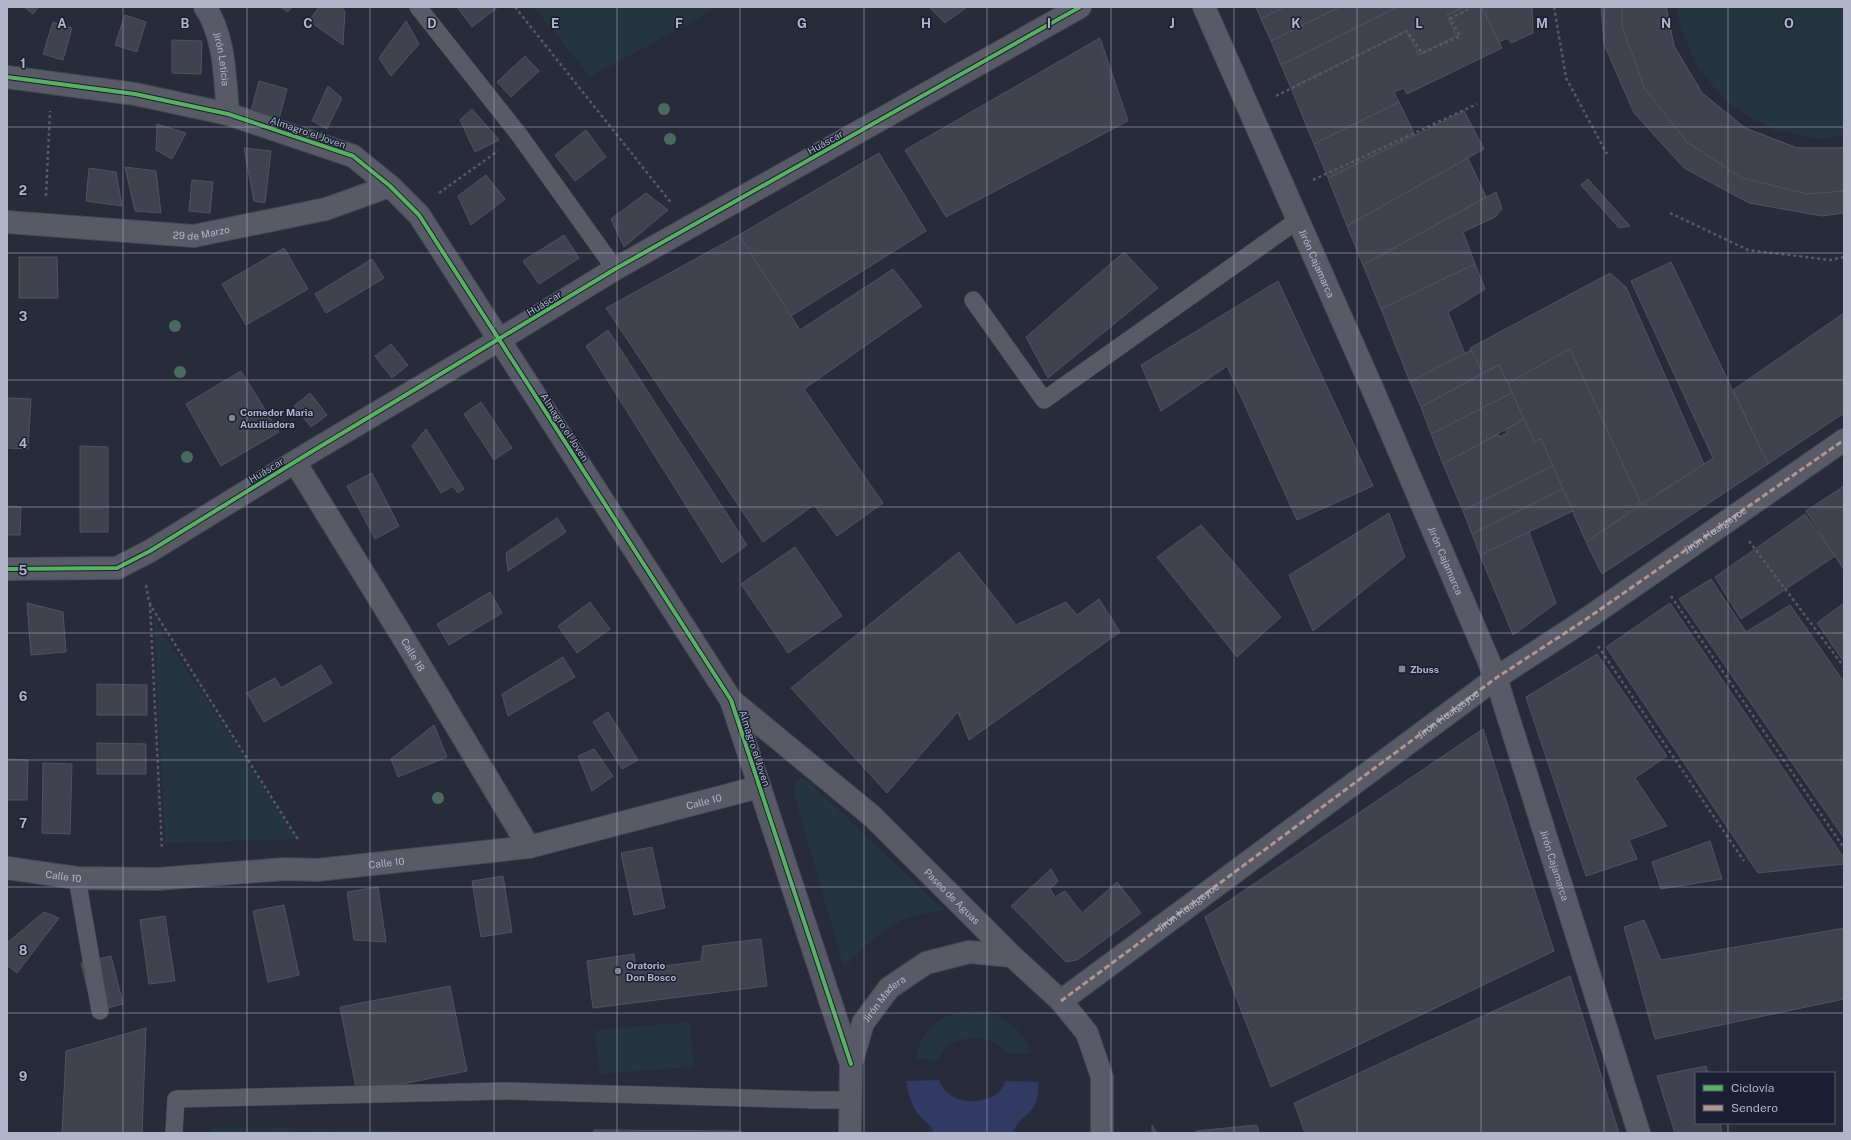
<svg xmlns="http://www.w3.org/2000/svg" width="1851" height="1140" font-family="'Public Sans',sans-serif">
	<style>
		.green { fill: #24353f }
		.water { fill: #303a62 }
		.building { fill: #40424e; stroke: #505260 }
		.lines { fill: none; stroke-linecap: round; stroke-linejoin: round }
		.service-casing { stroke: #444752; stroke-width: 18 }
		.pedestrian-casing { stroke: #444752; stroke-width: 24 }
		.minor-casing { stroke: #444752; stroke-width: 24 }
		.tertiary-casing { stroke: #444752; stroke-width: 24 }
		.path { stroke: #565963; stroke-width: 2.5; stroke-dasharray: 3 3; stroke-linecap: butt }
		.service { stroke: #585a66; stroke-width: 17 }
		.pedestrian { stroke: #585a66; stroke-width: 22 }
		.minor { stroke: #585a66; stroke-width: 22 }
		.tertiary { stroke: #585a66; stroke-width: 22 }
		.quiet { stroke: #b2968c; stroke-width: 3; stroke-dasharray: 6 3; stroke-linecap: butt }
		.cycleway-casing { stroke: #1a1f34; stroke-width: 6 }
		.cycleway { stroke: #56b35d; stroke-width: 4 }
		.tree { fill: #4a6a60 }
		.grid { fill: none; stroke: #b1b5ca; stroke-width: 1; stroke-opacity: 0.55 }
		.poi-dot { fill: #818597; stroke: #1a1f34; stroke-width: 1.5 }
		.labels { text-anchor: middle; stroke-width: 3; stroke-linejoin: round; paint-order: stroke }
		.street-label { font-size: 10px; fill: #b1b5ca; stroke: #1a1f34 }
		.poi-label { font-size: 10px; font-weight: bold; fill: #b1b5ca; stroke: #1a1f34; text-anchor: start }
		.grid-label { font-size: 13px; text-anchor: middle; font-weight: bold; fill: #b1b5ca; stroke: #1a1f34; stroke-width: 3; stroke-linejoin: round; paint-order: stroke }
	</style>
	<rect width="100%" height="100%" fill="#282b39"/>
	<!-- green -->
	<g class="green">
		<path d="M534 7H719L590 77Z"/>
		<path d="M1677 7H1844V136L1821 139 1773 130 1731 106 1698 69 1679 24Z"/>
		<path d="M154 620 297 839 165 843Z"/>
		<path d="M798 779H804L810 783 944 910C934 912 923 913 913 916 884 926 864 947 844 968L794 795 795 783Z"/>
		<path d="M976 1010C1008 1017 1018 1024 1032 1053H1006C993 1034 964 1034 946 1047 943 1050 940 1056 938 1061L915 1058C923 1025 943 1013 976 1010Z"/>
		<path d="M690 1022 694 1067 599 1074 595 1030Z"/>
		<path d="M213 1127 397 1130V1133H213Z"/>
	</g>
	<!-- water -->
	<path class="water" d="M939 1080C947 1104 981 1107 999 1092 1002 1089 1004 1084 1006 1081L1038 1082C1040 1118 1022 1109 1013 1133H934C930 1124 927 1123 920 1116 911 1107 909 1094 906 1081Z"/>
	<!-- building -->
	<g class="building">
		<path d="M24 7H38L33 14Z"/>
		<path d="M280 7H292L288 12Z"/>
		<path d="M319 7H340L345 11 343 45 309 21Z"/>
		<path d="M457 7H498L472 27Z"/>
		<path d="M929 7H967L945 23Z"/>
		<path d="M1256 7H1284L1261 19Z"/>
		<path d="M1284 7H1340L1271 41 1261 19Z"/>
		<path d="M1340 7H1397L1281 65 1271 41Z"/>
		<path d="M1397 7H1464L1447 15 1456 36 1419 55 1406 31 1291 88 1281 65Z"/>
		<path d="M1464 7H1482L1502 48 1407 94 1404 88 1394 92 1399 102 1314 144 1291 88 1406 31 1419 55 1456 36 1447 15Z"/>
		<path d="M1482 7H1532L1533 33 1511 43 1508 38 1499 42Z"/>
		<path d="M1601 7H1666L1674 46 1702 93 1745 128 1797 148H1844V213L1822 216 1749 203 1684 168 1634 113 1604 44Z"/>
		<path d="M1622 7H1666L1674 46 1702 93 1745 128 1797 148H1844V191L1807 194 1742 178 1687 142 1645 89 1622 26Z"/>
		<path d="M125 15 146 22 137 52 115 45Z"/>
		<path d="M406 21 419 44 391 76 379 58Z"/>
		<path d="M53 22 72 28 63 60 43 54Z"/>
		<path d="M1100 38 1128 121 946 217 905 150Z"/>
		<path d="M172 40 202 41 201 74 172 73Z"/>
		<path d="M525 56 539 71 511 97 497 82Z"/>
		<path d="M259 81 287 89 279 119 251 111Z"/>
		<path d="M328 86 342 98 327 129 312 121Z"/>
		<path d="M1399 102 1415 135 1328 178 1314 144Z"/>
		<path d="M472 109 499 140 475 152 460 120Z"/>
		<path d="M1464 111 1484 149 1347 226 1328 178Z"/>
		<path d="M157 124 186 133 172 159 156 150Z"/>
		<path d="M586 130 606 157 575 181 555 155Z"/>
		<path d="M244 148 271 151 265 203 254 201Z"/>
		<path d="M879 153 926 231 791 316 739 235Z"/>
		<path d="M1468 158 1486 197 1363 265 1347 226Z"/>
		<path d="M125 167 156 171 161 213 135 211Z"/>
		<path d="M89 168 116 172 122 206 86 201Z"/>
		<path d="M486 175 505 199 471 225 458 196Z"/>
		<path d="M1588 179 1630 226 1619 228 1581 185Z"/>
		<path d="M192 180 213 182 210 213 189 211Z"/>
		<path d="M1496 192 1502 209 1495 217 1463 232 1475 264 1381 309 1363 265Z"/>
		<path d="M646 193 668 210 624 247 611 219Z"/>
		<path d="M564 235 579 258 539 284 523 261Z"/>
		<path d="M739 235 800 330 893 269 922 306 804 389 883 503 837 536 814 505 763 542 606 308Z"/>
		<path d="M284 248 308 289 246 325 222 284Z"/>
		<path d="M1124 252 1158 288 1048 378 1026 337Z"/>
		<path d="M19 257H57L58 298H19Z"/>
		<path d="M372 259 384 278 326 313 315 294Z"/>
		<path d="M1671 262 1768 464 1602 574 1586 542 1713 458 1631 281Z"/>
		<path d="M1475 264 1485 289 1448 312 1465 354 1410 382 1381 309Z"/>
		<path d="M1610 273 1626 287 1704 464 1641 504 1570 349 1508 383 1499 365 1483 373 1470 348Z"/>
		<path d="M1278 281 1373 486 1297 520 1227 366 1161 411 1141 365Z"/>
		<path d="M1844 313V413L1768 464 1733 390Z"/>
		<path d="M608 330 747 545 722 563 586 346Z"/>
		<path d="M391 344 408 365 392 378 375 356Z"/>
		<path d="M1570 349 1641 504 1586 542 1541 439 1534 442 1508 383Z"/>
		<path d="M1471 350 1483 373 1421 407 1410 382Z"/>
		<path d="M1499 365 1512 393 1431 434 1421 407Z"/>
		<path d="M241 371 279 432 221 466 186 404Z"/>
		<path d="M310 393 327 415 311 427 294 406Z"/>
		<path d="M1512 393 1524 419 1443 464 1431 434Z"/>
		<path d="M7 398 31 399 28 449 7 448Z"/>
		<path d="M481 402 512 448 494 460 464 414Z"/>
		<path d="M1524 419 1534 442 1541 439 1553 466 1463 511 1443 464 1498 434 1499 437 1507 433 1505 430Z"/>
		<path d="M426 429 464 489 458 493 453 486 441 493 412 446Z"/>
		<path d="M80 446 108 447V532H80Z"/>
		<path d="M1553 466 1563 489 1472 534 1463 511Z"/>
		<path d="M372 473 399 526 375 539 347 486Z"/>
		<path d="M1844 486V570L1806 511Z"/>
		<path d="M1563 489 1573 511 1480 555 1472 534Z"/>
		<path d="M7 506 21 507 20 535H7Z"/>
		<path d="M1389 513 1405 557 1313 631 1289 575Z"/>
		<path d="M1805 514 1835 556 1741 619 1715 577Z"/>
		<path d="M557 518 566 532 508 571 506 553Z"/>
		<path d="M1201 525 1281 617 1237 657 1157 557Z"/>
		<path d="M1529 532 1556 603 1513 635 1480 555Z"/>
		<path d="M795 547 842 616 788 653 741 584Z"/>
		<path d="M959 552 1016 625 1066 602 1077 615 1099 599 1120 632 969 740 958 712 887 793 791 688Z"/>
		<path d="M1711 579 1746 632 1790 605 1844 682V838L1679 599Z"/>
		<path d="M490 592 502 613 449 645 437 624Z"/>
		<path d="M590 602 610 629 577 653 558 626Z"/>
		<path d="M27 603 63 612 66 652 31 655Z"/>
		<path d="M1670 603 1844 858V864L1758 873 1606 647Z"/>
		<path d="M1844 603V662L1817 623Z"/>
		<path d="M1597 654 1667 756 1635 778 1667 826 1629 840 1637 859 1586 876 1526 697Z"/>
		<path d="M563 657 575 677 508 716 502 694Z"/>
		<path d="M321 665 332 683 264 722 247 693 275 678 281 688Z"/>
		<path d="M97 684 147 685V715H97Z"/>
		<path d="M608 712 638 760 622 769 593 722Z"/>
		<path d="M434 725 447 757 398 777 391 759Z"/>
		<path d="M1483 729 1554 951 1271 1087 1205 917Z"/>
		<path d="M97 743 146 744V774H97Z"/>
		<path d="M594 749 613 776 592 791 578 756Z"/>
		<path d="M7 759 28 760 27 800H7Z"/>
		<path d="M43 763 72 764 70 834 42 833Z"/>
		<path d="M1710 841 1722 879 1661 889 1652 862Z"/>
		<path d="M652 847 665 908 634 915 621 853Z"/>
		<path d="M1051 869 1058 881 1050 889 1055 897 1065 891 1082 913 1117 882 1141 913 1077 960 1066 962 1011 906Z"/>
		<path d="M503 876 512 932 481 937 472 881Z"/>
		<path d="M378 887 386 942 354 940 347 892Z"/>
		<path d="M284 905 299 975 268 982 253 911Z"/>
		<path d="M44 912 59 918 17 973 7 965V943Z"/>
		<path d="M165 916 175 981 149 984 140 920Z"/>
		<path d="M1644 920 1661 960 1844 928V999L1655 1039 1624 927Z"/>
		<path d="M761 939 767 986 593 1008 587 961 634 954 636 970 701 961 703 946Z"/>
		<path d="M111 956 123 1004 93 1012 81 963Z"/>
		<path d="M1570 976 1619 1133H1305L1294 1103Z"/>
		<path d="M450 986 467 1071 357 1093 340 1007Z"/>
		<path d="M146 1028 142 1133H62L66 1051Z"/>
		<path d="M1706 1066 1708 1073H1696V1123H1720L1722 1133H1675L1657 1076Z"/>
		<path d="M1152 1125 1157 1133H1152Z"/>
		<path d="M1257 1125 1259 1133H1196V1131Z"/>
		<path d="M594 1130 741 1131V1133H594Z"/>
	</g>
	<g class="lines">
		<defs>
			<g id="service">
				<path d="M418 7 520 136 615 269"/>
				<path d="M973 300 1044 400 1298 220"/>
				<path d="M77 878 100 1011"/>
				<path d="M174 1133 176 1099 506 1091 816 1100H850"/>
			</g>
			<g id="pedestrian">
				<path id="s1" d="M1061 1001 1496 678 1582 622 1844 440"/>
			</g>
			<g id="minor">
				<path d="M7 77 135 94 228 114"/>
				<path id="s2" d="M7 222 194 236 326 209 390 186"/>
				<path id="s3" d="M295 462 407 644 529 847"/>
				<path d="M7 569 117 568 150 551 306 455 499 340"/>
				<path id="s4" d="M7 868 77 878 157 879 285 869 317 870 529 847 759 787"/>
			</g>
			<g id="tertiary">
				<path id="s5" d="M205 7C225 36 225 79 228 114L353 156 390 186 419 215 731 700 851 1064"/>
				<path id="s6" d="M1204 7 1373 390 1496 678 1639 1133"/>
				<path d="M499 340 615 269 1080 7"/>
				<path id="s7" d="M731 700 872 816 1012 956 1061 1001 1087 1033 1102 1077V1133"/>
				<path id="s8" d="M850 1133 851 1064 863 1023 889 988 926 963 969 952 1012 956"/>
			</g>
		</defs>
		<!-- service casing -->
		<use href="#service" class="service-casing"/>
		<!-- pedestrian casing -->
		<use href="#pedestrian" class="pedestrian-casing"/>
		<!-- minor casing -->
		<use href="#minor" class="minor-casing"/>
		<!-- tertiary casing -->
		<use href="#tertiary" class="tertiary-casing"/>
		<!-- path -->
		<g class="path">
			<path d="M515 7 672 204"/>
			<path d="M1554 7 1566 78 1607 154"/>
			<path d="M1276 96 1407 31 1422 53 1460 36 1450 19 1472 7"/>
			<path d="M1313 180 1477 104"/>
			<path d="M439 193 498 151"/>
			<path d="M46 196 50 111"/>
			<path d="M1670 213 1748 250 1830 260 1844 257"/>
			<path d="M1749 541 1844 667"/>
			<path d="M146 585 149 602 154 611 299 841"/>
			<path d="M1671 596 1844 848"/>
			<path d="M150 604 162 850"/>
			<path d="M1598 646 1744 861"/>
		</g>
		<!-- service -->
		<use href="#service" class="service"/>
		<!-- pedestrian -->
		<use href="#pedestrian" class="pedestrian"/>
		<!-- minor -->
		<use href="#minor" class="minor"/>
		<!-- tertiary -->
		<use href="#tertiary" class="tertiary"/>
		<!-- quiet -->
		<path class="quiet" d="M1061 1001 1496 678 1582 622 1844 440"/>
		<defs>
			<g id="cycleway">
				<path d="M7 77 135 94 228 114 353 156 390 186 419 215 731 700 851 1064"/>
				<path d="M7 569 117 568 150 551 306 455 615 269 1080 7"/>
			</g>
		</defs>
		<!-- cycleway casing -->
		<use href="#cycleway" class="cycleway-casing"/>
		<!-- cycleway -->
		<use href="#cycleway" class="cycleway"/>
	</g>
	<!-- trees -->
	<g class="tree">
		<circle cx="664" cy="109" r="6"/>
		<circle cx="670" cy="139" r="6"/>
		<circle cx="175" cy="326" r="6"/>
		<circle cx="180" cy="372" r="6"/>
		<circle cx="187" cy="457" r="6"/>
		<circle cx="438" cy="798" r="6"/>
	</g>
	<!-- grid -->
	<path class="grid" d="M123 7V1133M247 7V1133M370 7V1133M494 7V1133M617 7V1133M740 7V1133M864 7V1133M987 7V1133M1111 7V1133M1234 7V1133M1357 7V1133M1481 7V1133M1604 7V1133M1728 7V1073M7 127H1844M7 253H1844M7 380H1844M7 507H1844M7 633H1844M7 760H1844M7 887H1844M7 1013H1844M1728 1123V1133"/>
	<!-- markers -->
	<g class="poi-dot">
		<circle cx="232" cy="418" r="4"/>
		<rect x="1398" y="665" width="8" height="8" rx="2"/>
		<circle cx="618" cy="971" r="4"/>
	</g>
	<g class="labels">
		<!-- street labels -->
		<g class="street-label">
			<text dy="4" stroke="none"><textPath href="#s5" startOffset="55">Jirón Leticia</textPath></text>
			<text transform="translate(308 132) rotate(19)" y="4">Almagro el Joven</text>
			<text transform="translate(825 142) rotate(-29)" y="4">Huáscar</text>
			<text dy="4" stroke="none"><textPath href="#s2" startOffset="195">29 de Marzo</textPath></text>
			<text dy="4" stroke="none"><textPath href="#s6" startOffset="280">Jirón Cajamarca</textPath></text>
			<text transform="translate(544 303) rotate(-31)" y="4">Huáscar</text>
			<text transform="translate(565 427) rotate(57)" y="4">Almagro el Joven</text>
			<text transform="translate(266 470) rotate(-31)" y="4">Huáscar</text>
			<text dy="4" stroke="none"><textPath href="#s1" startOffset="806">Jirón Hualgayoc</textPath></text>
			<text dy="4" stroke="none"><textPath href="#s6" startOffset="604">Jirón Cajamarca</textPath></text>
			<text dy="4" stroke="none"><textPath href="#s3" startOffset="226">Calle 18</textPath></text>
			<text dy="4" stroke="none"><textPath href="#s1" startOffset="482">Jirón Hualgayoc</textPath></text>
			<text transform="translate(755 748) rotate(72)" y="4">Almagro el Joven</text>
			<text dy="4" stroke="none"><textPath href="#s4" startOffset="705">Calle 10</textPath></text>
			<text dy="4" stroke="none"><textPath href="#s4" startOffset="381">Calle 10</textPath></text>
			<text dy="4" stroke="none"><textPath href="#s6" startOffset="928">Jirón Cajamarca</textPath></text>
			<text dy="4" stroke="none"><textPath href="#s4" startOffset="57">Calle 10</textPath></text>
			<text dy="4" stroke="none"><textPath href="#s7" startOffset="296">Paseo de Aguas</textPath></text>
			<text dy="4" stroke="none"><textPath href="#s1" startOffset="158">Jirón Hualgayoc</textPath></text>
			<text dy="4" stroke="none"><textPath href="#s8" startOffset="144">Jirón Madera</textPath></text>
		</g>
		<!-- poi labels -->
		<g class="poi-label">
			<text x="240" y="416">Comedor Maria<tspan x="240" dy="12">Auxiliadora</tspan></text>
			<text x="1410" y="673">Zbuss</text>
			<text x="626" y="969">Oratorio<tspan x="626" dy="12">Don Bosco</tspan></text>
		</g>
	</g>
	<g class="grid-label">
		<text x="62" y="28">A</text>
		<text x="185" y="28">B</text>
		<text x="308" y="28">C</text>
		<text x="432" y="28">D</text>
		<text x="555" y="28">E</text>
		<text x="679" y="28">F</text>
		<text x="802" y="28">G</text>
		<text x="926" y="28">H</text>
		<text x="1049" y="28">I</text>
		<text x="1172" y="28">J</text>
		<text x="1296" y="28">K</text>
		<text x="1419" y="28">L</text>
		<text x="1542" y="28">M</text>
		<text x="1666" y="28">N</text>
		<text x="1789" y="28">O</text>
		<text x="23" y="68">1</text>
		<text x="23" y="195">2</text>
		<text x="23" y="321">3</text>
		<text x="23" y="448">4</text>
		<text x="23" y="575">5</text>
		<text x="23" y="701">6</text>
		<text x="23" y="828">7</text>
		<text x="23" y="955">8</text>
		<text x="23" y="1081">9</text>
	</g>
	<!-- border -->
	<rect width="1851" height="1140" fill="none" stroke="#b1b5ca" stroke-width="16"/>
	<!-- legend -->
	<rect x="1695" y="1072" width="140" height="52" fill="#1a1f34" stroke="#565b70"/>
	<rect x="1703" y="1085" width="20" height="6" fill="#56b35d" stroke="#565b70"/>
	<text x="1731" y="1092" font-size="12" fill="#b1b5ca">Ciclovía</text>
	<rect x="1703" y="1105" width="20" height="6" fill="#b2968c" stroke="#565b70"/>
	<text x="1731" y="1112" font-size="12" fill="#b1b5ca">Sendero</text>
</svg>
